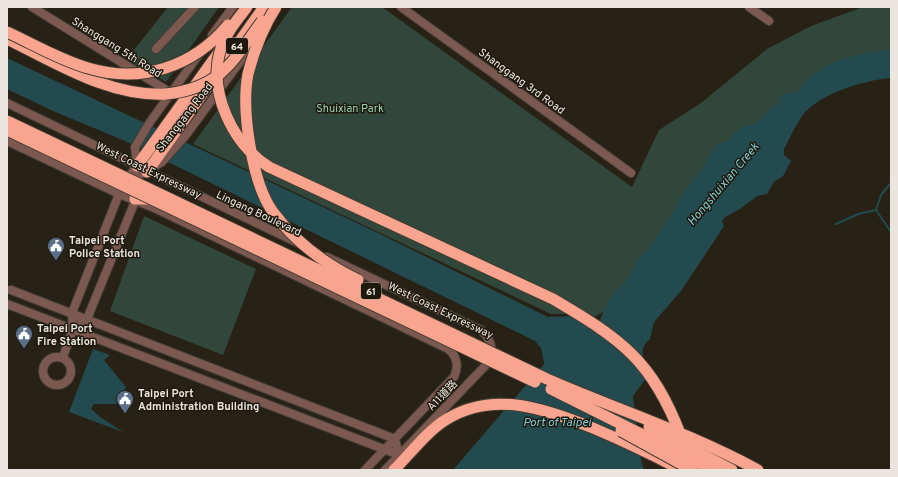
<svg xmlns="http://www.w3.org/2000/svg" width="898" height="477" font-family="Overpass,'Noto Sans TC',sans-serif">
	<style>
		.green { fill: #31473b }
		.water { fill: #224a4f }
		.pier { fill: #282216 }
		.lines { fill: none; stroke-linecap: round; stroke-linejoin: round }
		.stream { stroke: #224a4f; stroke-width: 2 }
		.minor-casing { stroke: #433d32; stroke-width: 10 }
		.highway-casing { stroke: #433d32; stroke-width: 13 }
		.minor { stroke: #7b5950; stroke-width: 8 }
		.highway { stroke: #f9a48e; stroke-width: 11 }
		.highway-bridge-casing { stroke: #433d32; stroke-width: 13; stroke-linecap: butt }
		.highway-bridge { stroke: #f9a48e; stroke-width: 11 }
		.labels { text-anchor: middle; stroke-width: 3; stroke-linejoin: round; paint-order: stroke }
		.shield { fill: #1e180d; stroke: #ada8a0; stroke-width: 1 }
		.shield-label { font-size: 10px; font-weight: bold; fill: #eae6df }
		.street-label { font-size: 11px; fill: #eae6df; stroke: #1e180d }
		.park-label { font-size: 11px; fill: #98d4b5; stroke: #1e180d }
		.poi-label { font-size: 11px; font-weight: bold; fill: #eae6df; stroke: #1e180d; text-anchor: start }
		.water-label { font-size: 12px; font-style: italic; fill: #81ccd7; stroke: #1e180d }
	</style>
	<rect width="100%" height="100%" fill="#282216"/>
	<!-- green -->
	<g class="green">
		<path d="M168 7H219L166 82 126 60Z"/>
		<path d="M292 7H382L632 187 659 130 701 103 767 49 811 26 863 7H891V52L849 60 607 310 590 319 574 314H551L193 144Z"/>
		<path d="M144 216 256 269 223 355 110 311Z"/>
	</g>
	<!-- water -->
	<g class="water">
		<path d="M891 49V78C865 80 818 94 802 116 795 126 790 138 784 149V155L791 161 783 176 774 182 767 194 757 196 740 209 725 217 722 222 724 226 681 291 654 322 650 339C637 349 644 361 650 373L633 396 641 460 644 470H453L544 364 541 348 535 341 125 141 53 111 7 89V58L378 233 548 317 572 316 588 323 600 320 606 305 616 290 622 287 634 268 637 259 648 250 676 208 680 196 700 173 707 159 716 145 727 141 733 134 744 126 757 123 769 110 779 104V99L782 95 799 91C819 60 858 54 891 49Z"/>
		<path d="M93 349 110 355 104 360 126 387 116 404H94L91 409 100 417 123 432 69 412Z"/>
	</g>
	<!-- pier -->
	<path class="pier" d="M541 348 544 364 498 415 542 364 539 350Z"/>
	<g class="lines">
		<!-- stream -->
		<g class="stream">
			<path d="M876 210 891 232"/>
			<path d="M836 224 858 214 876 210 881 195 891 183"/>
		</g>
		<defs>
			<g id="minor">
				<path d="M32 7 171 93"/>
				<path d="M401 7 631 173"/>
				<path d="M749 7 769 21"/>
				<path d="M212 35 233 7"/>
				<path d="M156 49 195 7"/>
				<path d="M7 103 300 244"/>
				<path d="M7 141 119 194 152 207 448 349C457 356 459 366 454 377L365 470"/>
				<path d="M127 182 162 162 186 135 256 40"/>
				<path d="M327 257 481 330C492 340 495 352 486 365L385 470"/>
				<path d="M11 290 395 439 399 455"/>
				<path d="M7 304 399 455"/>
				<path d="M73 329 87 319 138 194"/>
				<circle cx="57" cy="371" r="14"/>
				<path d="M63 357 73 329 72 313 119 194 124 183 137 166 135 147 150 122 200 53"/>
			</g>
			<g id="highway">
				<path d="M7 39C57 63 109 97 166 94"/>
				<path d="M137 166 222 48"/>
				<path d="M147 172 264 7"/>
				<path d="M135 199H155"/>
				<path d="M394 470C411 453 427 431 447 419 494 390 546 409 593 428 621 440 649 453 676 467"/>
			</g>
		</defs>
		<!-- minor casing -->
		<use href="#minor" class="minor-casing"/>
		<!-- highway casing -->
		<use href="#highway" class="highway-casing"/>
		<!-- minor -->
		<use href="#minor" class="minor"/>
		<!-- highway -->
		<use href="#highway" class="highway"/>
		<defs>
			<g id="highway-bridge">
				<path d="M247 7C237 20 226 33 221 48 207 92 233 144 269 167L553 299C621 339 652 360 681 436"/>
				<path d="M276 7C263 27 254 51 248 74 241 110 252 183 273 212 295 242 325 264 358 280"/>
				<path d="M7 32C33 44 60 60 88 68 141 84 193 67 228 25"/>
				<path d="M166 94C221 88 232 62 262 21"/>
				<path d="M7 121 547 379C618 410 690 433 758 470"/>
				<path d="M7 130 535 382"/>
				<path d="M551 389 713 470"/>
				<path d="M649 427 732 470"/>
				<path d="M621 431 692 470"/>
			</g>
		</defs>
		<!-- highway-bridge casing -->
		<use href="#highway-bridge" class="highway-bridge-casing"/>
		<!-- highway-bridge -->
		<use href="#highway-bridge" class="highway-bridge"/>
	</g>
	<!-- icons -->
	<defs>
		<symbol id="civic-pin" viewBox="-11 -11 22 30"><path d="M0 17L-7.5 6A9.5 9.5 0 1 1 7.5 6Z" fill="#5c6f8a" stroke="#1e180d"/><path d="M-.6-6.5H3V-4.5H.6V-3L4-1V1h2V6H-6V1h2V-1L-.6-3ZM-1.2 2.5V6h2.4V2.5Z" fill="#fff"/></symbol>
	</defs>
	<g fill-rule="evenodd">
		<use href="#civic-pin" x="46" y="236" width="20" height="27"/>
		<use href="#civic-pin" x="14" y="324" width="20" height="27"/>
		<use href="#civic-pin" x="115" y="389" width="20" height="27"/>
	</g>
	<g class="labels">
		<!-- shield labels -->
		<g class="shield">
			<rect x="226" y="38" width="22" height="16" rx="3"/>
			<rect x="361" y="283" width="20" height="16" rx="3"/>
		</g>
		<g class="shield-label">
			<text x="237" y="50">64</text>
			<text x="371" y="295">61</text>
		</g>
		<!-- street labels -->
		<g class="street-label">
			<text transform="translate(117 47) rotate(32)" y="4">Shanggang 5th Road</text>
			<text transform="translate(522 81) rotate(36)" y="4">Shanggang 3rd Road</text>
			<text transform="translate(184 117) rotate(-52)" y="4">Shanggang Road</text>
			<text transform="translate(149 170) rotate(26)" y="4">West Coast Expressway</text>
			<text transform="translate(259 213) rotate(25)" y="4">Lingang Boulevard</text>
			<text transform="translate(441 310) rotate(26)" y="4">West Coast Expressway</text>
			<text transform="translate(442 395) rotate(-46)" y="4">A11道路</text>
		</g>
		<!-- park labels -->
		<g class="park-label">
			<text x="350" y="112">Shuixian Park</text>
		</g>
		<!-- poi labels -->
		<g class="poi-label">
			<text x="69" y="244">Taipei Port<tspan x="69" dy="13">Police Station</tspan></text>
			<text x="37" y="332">Taipei Port<tspan x="37" dy="13">Fire Station</tspan></text>
			<text x="138" y="397">Taipei Port<tspan x="138" dy="13">Administration Building</tspan></text>
		</g>
		<!-- water labels -->
		<g class="water-label">
			<text transform="translate(723 184) rotate(-50)" y="4">Hongshuixian Creek</text>
			<text x="557" y="426">Port of Taipei</text>
		</g>
	</g>
	<!-- border -->
	<rect width="898" height="477" fill="none" stroke="#eae6df" stroke-width="16"/>
</svg>
